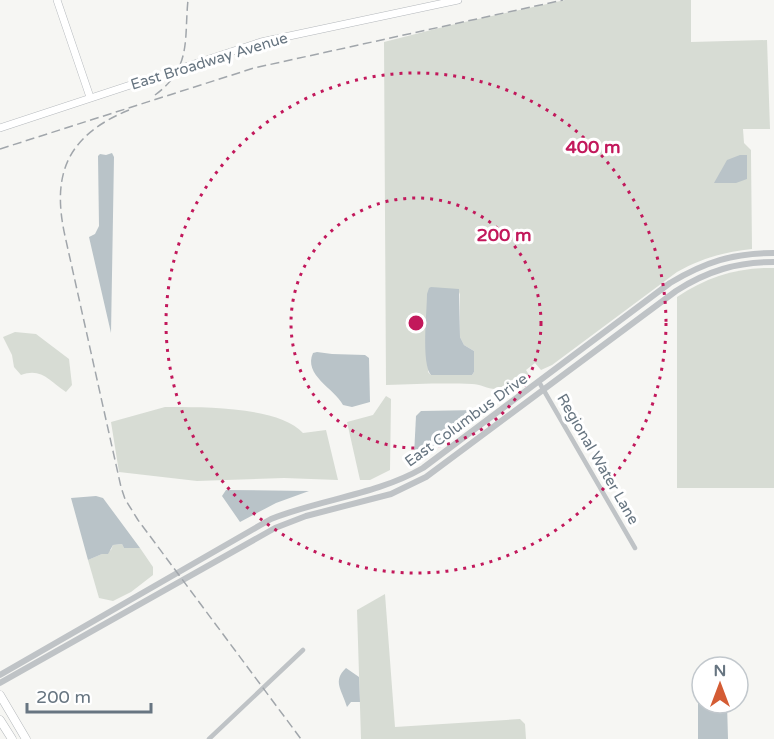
<svg xmlns="http://www.w3.org/2000/svg" width="774" height="739" font-family="'Varela Round',sans-serif">
	<style>
		.green { fill: #d7dcd4; fill-rule: evenodd }
		.water { fill: #b9c3c8 }
		.lines { fill: none; stroke-linecap: round; stroke-linejoin: round }
		.secondary-casing { stroke: #b4b8bc; stroke-width: 8 }
		.primary-casing { stroke: #b3b7ba; stroke-width: 9 }
		.minor { stroke: #bfc3c6; stroke-width: 4.5 }
		.tertiary { stroke: #bfc3c6; stroke-width: 6 }
		.secondary { stroke: #fff; stroke-width: 7 }
		.primary { stroke: #fff; stroke-width: 8 }
		.rail { stroke: #a1a6ab; stroke-width: 1.5; stroke-dasharray: 9 4.5; stroke-linecap: butt }
		.ring { fill: none; stroke: #c2185b; stroke-width: 3; stroke-dasharray: 3 6 }
		.labels { text-anchor: middle; stroke-width: 6; stroke-linejoin: round; paint-order: stroke }
		.street-label { font-size: 15px; fill: #677581; stroke: #fff }
		.centre { fill: #c2185b; stroke: #fff; stroke-width: 3 }
		.ring-label { font-size: 18px; text-anchor: middle; font-weight: bold; fill: #c2185b; stroke: #fff; stroke-width: 6; stroke-linejoin: round; paint-order: stroke }
	</style>
	<rect width="100%" height="100%" fill="#f6f6f3"/>
	<!-- green -->
	<g class="green">
		<path d="M565 0H691V42L767 40 770 129H743L744 143 751 150V155L752 249C724 252 702 258 677 272L552 365 541 370 535 363 526 370 529 375C511 375 508 387 495 389 488 389 480 384 472 384 444 383 415 384 386 385L384 42 451 25ZM460 292V337L464 345 474 351V372L472 375H431L428 372Z"/>
		<path d="M774 268V488H677V297C707 277 738 267 774 268Z"/>
		<path d="M15 332 36 334 69 359 72 385 66 392C50 381 41 367 21 375L14 367 12 355 3 337Z"/>
		<path d="M386 396 391 399 390 470 370 480H360L347 422 373 415Z"/>
		<path d="M165 407C200 407 279 406 303 433L326 430 338 480 284 478 197 481 119 472 111 422Z"/>
		<path d="M122 544 124 548H140L153 567V575L131 592 113 601 99 598 88 560 111 550 113 545Z"/>
		<path d="M385 594 395 727 520 719 525 724 526 739H361L357 610Z"/>
	</g>
	<!-- water -->
	<g class="water">
		<path d="M112 153 114 157 111 333 89 237 95 234 99 226 98 156 100 154 106 155Z"/>
		<path d="M740 155H747V179L736 183H714L727 160Z"/>
		<path d="M431 287 459 289 460 337 464 345 474 351V372L472 375H431C421 363 427 312 427 294L429 288Z"/>
		<path d="M317 352 332 354 365 355 369 358 370 402 352 407 343 405C334 388 303 375 313 353Z"/>
		<path d="M478 410 460 427 420 457 414 455 416 416 421 411Z"/>
		<path d="M226 490 309 491 276 503 240 522 222 496Z"/>
		<path d="M96 496 103 498 140 548H124L122 544 113 545 108 554H102L88 560 71 498Z"/>
		<path d="M346 668 359 677 360 702H351L347 707C342 690 332 681 346 668Z"/>
		<path d="M702 684V703H727L728 739H698V696Z"/>
	</g>
	<g class="lines">
		<defs>
			<g id="secondary">
				<path d="M57 0 90 97"/>
				<path d="M0 128 261 42 458 0"/>
			</g>
			<g id="primary">
				<path d="M0 695 26 739"/>
				<path d="M0 720 12 739"/>
			</g>
		</defs>
		<!-- secondary casing -->
		<use href="#secondary" class="secondary-casing"/>
		<!-- primary casing -->
		<use href="#primary" class="primary-casing"/>
		<!-- minor -->
		<g class="minor">
			<path d="M539 382 635 548"/>
			<path d="M209 739 303 650"/>
		</g>
		<!-- tertiary -->
		<g class="tertiary">
			<path d="M0 675 271 519C321 499 376 495 423 468L670 283C705 262 733 253 774 253"/>
			<path d="M0 683 275 528 306 516 391 494 426 477 676 291C707 271 737 262 774 262"/>
		</g>
		<!-- secondary -->
		<use href="#secondary" class="secondary"/>
		<!-- primary -->
		<use href="#primary" class="primary"/>
		<!-- rail -->
		<g class="rail">
			<path d="M155 95C192 68 184 39 188 0"/>
			<path d="M129 110C68 135 51 173 65 236L121 487 125 499 138 520 301 739"/>
			<path d="M0 149 254 68 563 0"/>
		</g>
	</g>
	<!-- distance rings -->
	<g class="ring">
		<circle cx="416" cy="323" r="125"/>
		<circle cx="416" cy="323" r="250"/>
	</g>
	<g class="labels">
		<!-- street labels -->
		<g class="street-label">
			<text transform="translate(209 61) rotate(-17)" y="5">East Broadway Avenue</text>
			<text transform="translate(466 420) rotate(-36)" y="5">East Columbus Drive</text>
			<text transform="translate(598 459) rotate(60)" y="5">Regional Water Lane</text>
		</g>
	</g>
	<circle cx="416" cy="323" r="9" class="centre"/>
	<g class="ring-label">
		<text x="593" y="153">400 m</text>
		<text x="504" y="241">200 m</text>
	</g>
	<!-- north arrow -->
	<g transform="translate(720 685)"><circle r="28" fill="#ffffff" stroke="#c2c8cd" stroke-width="1.5"/>
	<path d="M0-4.5L10 22L0 15L-10 22Z" fill="#d45c34"/>
	<text y="-9" font-size="16" font-weight="bold" text-anchor="middle" fill="#677581">N</text>
	</g>
	<!-- scale -->
	<path d="M27 703v9h124v-9" fill="none" stroke="#677581" stroke-width="3"/>
	<text x="36" y="703" font-size="18" fill="#677581" stroke="#ffffff" stroke-width="4.5" paint-order="stroke">200 m</text>
</svg>
